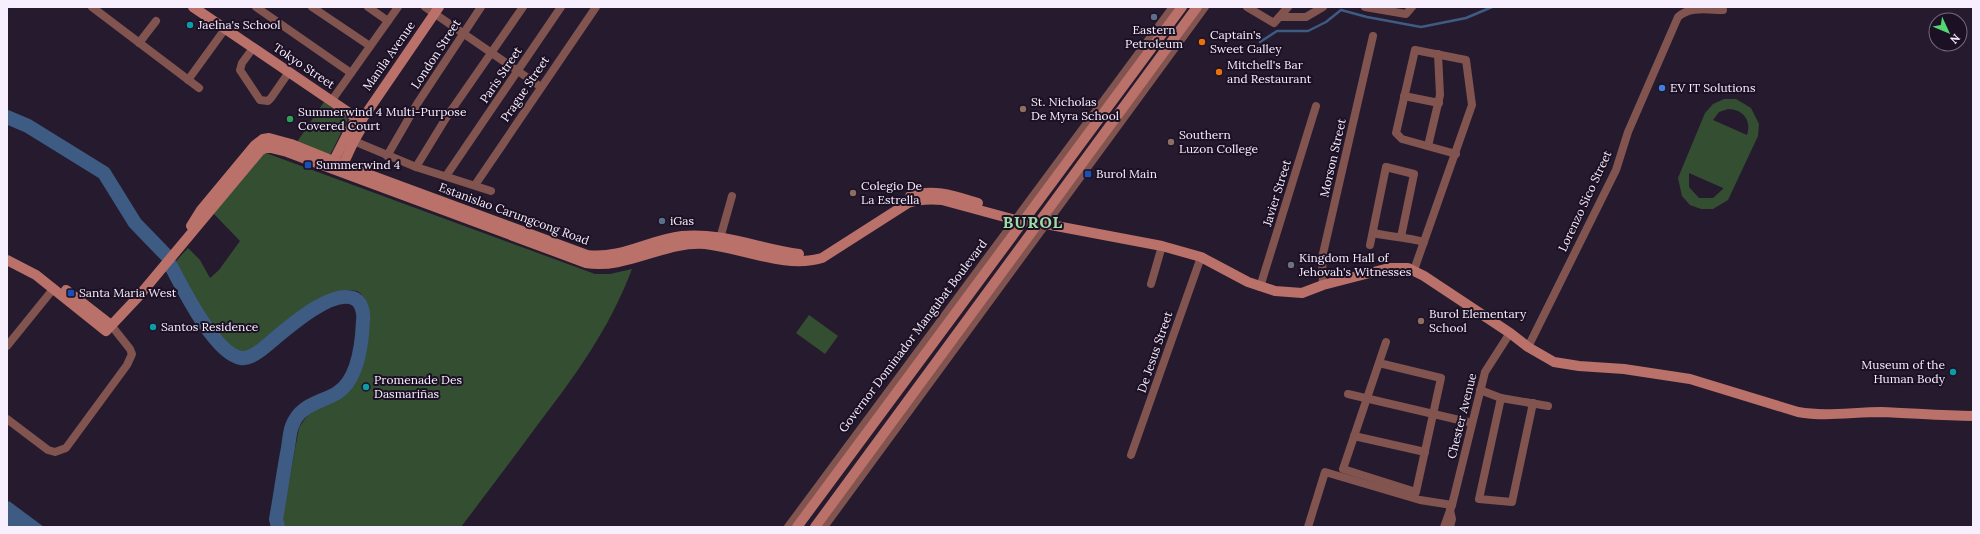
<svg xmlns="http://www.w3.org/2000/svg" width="1980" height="534" font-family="Lora,serif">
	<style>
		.green { fill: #344e32; fill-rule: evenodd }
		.water { fill: #3d5b83 }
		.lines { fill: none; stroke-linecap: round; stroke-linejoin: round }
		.stream { stroke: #3d5b83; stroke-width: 2.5 }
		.river { stroke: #3d5b83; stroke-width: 14 }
		.street { stroke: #81544f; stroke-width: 8 }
		.secondary { stroke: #b97169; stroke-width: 10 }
		.service-dot { fill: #5c6f8a; stroke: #1c1124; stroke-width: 1.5 }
		.culture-dot { fill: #0f9aa8; stroke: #1c1124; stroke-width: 1.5 }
		.food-dot { fill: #e8710a; stroke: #1c1124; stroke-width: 1.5 }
		.shop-dot { fill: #3f7fe0; stroke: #1c1124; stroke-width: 1.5 }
		.education-dot { fill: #8d6e63; stroke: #1c1124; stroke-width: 1.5 }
		.leisure-dot { fill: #2e9e5b; stroke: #1c1124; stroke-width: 1.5 }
		.transit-dot { fill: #1a4fb4; stroke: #1c1124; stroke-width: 1.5 }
		.worship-dot { fill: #6b7280; stroke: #1c1124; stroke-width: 1.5 }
		.labels { text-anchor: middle; stroke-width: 4; stroke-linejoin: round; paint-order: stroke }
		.poi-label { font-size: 12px; fill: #f7effd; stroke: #1c1124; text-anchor: start }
		.street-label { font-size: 12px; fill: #f7effd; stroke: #1c1124 }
		.district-label { font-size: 16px; font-weight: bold; letter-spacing: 1px; fill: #9ddda7; stroke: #1c1124 }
	</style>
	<rect width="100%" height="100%" fill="#261a2e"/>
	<!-- green -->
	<g class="green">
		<path d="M1724 99H1736L1751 108 1759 124 1758 136 1728 200 1713 209H1701L1690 205 1682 196 1678 178 1705 113 1713 104ZM1728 109C1743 109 1752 121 1747 135L1713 120 1719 112ZM1689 173 1723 188V189L1713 198H1699L1689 187Z"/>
		<path d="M324 102 348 119 330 155 297 142Z"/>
		<path d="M266 153 595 274H610L632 269C609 330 575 376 536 427 511 461 486 494 461 527L283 526 282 518 299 428C304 420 308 413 317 408 331 398 344 401 354 383 366 362 374 326 365 303 364 299 362 293 357 291 350 289 339 291 333 293 307 301 278 329 258 346 252 349 247 353 241 352 218 349 186 281 176 261L188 248 200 260 210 278 219 270 240 241 213 213 262 155Z"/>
		<path d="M809 315 838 336 825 354 796 333Z"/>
	</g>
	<!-- water -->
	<path class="water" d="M9 501 44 527H7V504Z"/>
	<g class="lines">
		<!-- stream -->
		<path class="stream" d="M1260 42 1277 31H1308L1326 22 1341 10 1367 17 1421 27 1466 18 1492 7"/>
		<!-- river -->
		<g class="river">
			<path d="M7 117 28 126 104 173 135 223 166 255"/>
			<path d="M171 266C183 289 215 354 241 358 249 359 255 354 261 350 280 335 328 289 353 298 362 301 364 314 363 321 362 344 358 380 337 393 320 403 300 404 292 426 289 434 289 445 287 453 283 475 280 497 276 519L278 527"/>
		</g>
		<!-- street -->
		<g class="street">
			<path d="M92 7 199 88"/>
			<path d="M256 7 351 73"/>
			<path d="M312 7 370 46"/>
			<path d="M368 7 388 21"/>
			<path d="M425 7 541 87"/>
			<path d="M1247 7 1274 23 1288 7"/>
			<path d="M1365 7 1406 14 1412 7"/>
			<path d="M1280 17H1306L1323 7"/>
			<path d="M139 43 156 21"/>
			<path d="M253 48 242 63 240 70 260 100 268 101 271 98 289 72"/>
			<path d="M188 80 225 29"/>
			<path d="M1404 96 1439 103"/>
			<path d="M332 100 398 7"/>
			<path d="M349 139 416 167 491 191"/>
			<path d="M1428 146 1440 95 1438 54"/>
			<path d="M387 156 417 104 481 7"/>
			<path d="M416 167 446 118 523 7"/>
			<path d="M446 176 561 7"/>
			<path d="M475 185 596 7"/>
			<path d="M1373 233C1391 237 1406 237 1424 242"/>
			<path d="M719 242 732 196"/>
			<path d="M1370 245 1386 167 1414 174 1401 237"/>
			<path d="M1414 270 1472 105 1466 60 1415 50 1396 133 1402 139 1456 154"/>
			<path d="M1151 284 1162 246"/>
			<path d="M1323 285 1322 258 1373 36"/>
			<path d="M1260 287 1316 106"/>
			<path d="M7 346 54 288"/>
			<path d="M1528 347 1616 170 1628 132 1678 17C1690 6 1708 10 1723 10"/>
			<path d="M1379 363 1441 378 1416 492 1343 469 1386 342"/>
			<path d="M1480 390 1501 398 1548 406"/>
			<path d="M1348 394 1472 423"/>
			<path d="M1501 398 1479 499 1512 502 1533 403"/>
			<path d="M7 419 48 450 55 452 66 448 127 365 132 354 130 349 111 325"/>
			<path d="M1354 436 1425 452"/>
			<path d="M1131 455 1201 257"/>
			<path d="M788 527 1173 7"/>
			<path d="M824 527 1205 7"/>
			<path d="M1308 527 1325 472 1420 500 1452 505"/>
			<path d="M1444 527 1452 505 1485 372 1510 333"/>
			<path d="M1450 527 1452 519 1450 510"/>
		</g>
		<!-- secondary -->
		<g class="secondary">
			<path d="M193 7 361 121"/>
			<path d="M331 166 353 123 361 121 439 7"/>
			<path d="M341 169 354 141 362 127 361 121"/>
			<path d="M910 196C934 188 955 196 978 203"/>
			<path d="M191 226 201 210 255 145 263 139 269 138 291 144 343 165 587 255C622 259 648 240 682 236 721 232 761 249 799 254"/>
			<path d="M7 260 36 275 106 331 138 297 260 151 267 147 287 152 586 263C626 270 664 241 705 244 743 248 785 269 822 258L908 203C920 199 930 199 942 200L1023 222 1051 225 1162 246 1201 257 1248 282 1275 291 1302 293 1323 285 1389 268H1408L1424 276 1510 333 1528 347 1554 362 1579 366 1624 369 1690 379 1798 412C1826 417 1853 412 1881 412 1912 413 1942 416 1973 416"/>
			<path d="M66 290 111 325"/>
			<path d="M797 527 1182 7"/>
			<path d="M815 527 1197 7"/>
		</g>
	</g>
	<!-- markers -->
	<g class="service-dot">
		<circle cx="1154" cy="17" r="4"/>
		<circle cx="662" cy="221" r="4"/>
	</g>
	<g class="culture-dot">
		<circle cx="190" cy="25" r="4"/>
		<circle cx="153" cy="327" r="4"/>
		<circle cx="1953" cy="372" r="4"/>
		<circle cx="366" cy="387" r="4"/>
	</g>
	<g class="food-dot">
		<circle cx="1202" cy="42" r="4"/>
		<circle cx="1219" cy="72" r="4"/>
	</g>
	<circle class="shop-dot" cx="1662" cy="88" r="4"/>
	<g class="education-dot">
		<circle cx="1023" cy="109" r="4"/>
		<circle cx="1171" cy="142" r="4"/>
		<circle cx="853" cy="193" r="4"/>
		<circle cx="1421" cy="321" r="4"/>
	</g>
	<circle class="leisure-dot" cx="290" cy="119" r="4"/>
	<g class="transit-dot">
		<rect x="304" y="161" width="8" height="8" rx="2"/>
		<rect x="1084" y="170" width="8" height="8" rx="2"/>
		<rect x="67" y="289" width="8" height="8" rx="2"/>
	</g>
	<circle class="worship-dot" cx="1291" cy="265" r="4"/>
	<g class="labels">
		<!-- poi labels -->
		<g class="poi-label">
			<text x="198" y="29">Jaelna's School</text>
			<text x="1154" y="34" text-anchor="middle">Eastern<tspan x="1154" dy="14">Petroleum</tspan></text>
			<text x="1210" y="39">Captain's<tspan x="1210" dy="14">Sweet Galley</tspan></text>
			<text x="1227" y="69">Mitchell's Bar<tspan x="1227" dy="14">and Restaurant</tspan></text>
			<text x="1670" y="92">EV IT Solutions</text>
			<text x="1031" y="106">St. Nicholas<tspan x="1031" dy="14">De Myra School</tspan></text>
			<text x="298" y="116">Summerwind 4 Multi-Purpose<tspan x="298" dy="14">Covered Court</tspan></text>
			<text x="1179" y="139">Southern<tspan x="1179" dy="14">Luzon College</tspan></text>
			<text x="316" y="169">Summerwind 4</text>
			<text x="1096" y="178">Burol Main</text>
			<text x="861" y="190">Colegio De<tspan x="861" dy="14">La Estrella</tspan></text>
			<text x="670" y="225">iGas</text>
			<text x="1299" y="262">Kingdom Hall of<tspan x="1299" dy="14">Jehovah's Witnesses</tspan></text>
			<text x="79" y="297">Santa Maria West</text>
			<text x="1429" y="318">Burol Elementary<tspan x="1429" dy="14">School</tspan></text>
			<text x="161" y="331">Santos Residence</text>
			<text x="1945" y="369" text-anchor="end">Museum of the<tspan x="1945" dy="14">Human Body</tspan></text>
			<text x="374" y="384">Promenade Des<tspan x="374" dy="14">Dasmariñas</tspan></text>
		</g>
		<!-- street labels -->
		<g class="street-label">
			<text transform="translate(436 54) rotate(-57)" y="4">London Street</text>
			<text transform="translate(389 56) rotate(-55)" y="4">Manila Avenue</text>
			<text transform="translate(304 66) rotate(34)" y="4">Tokyo Street</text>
			<text transform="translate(501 75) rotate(-56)" y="4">Paris Street</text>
			<text transform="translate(525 89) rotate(-56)" y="4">Prague Street</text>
			<text transform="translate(1333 158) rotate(-77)" y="4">Morson Street</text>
			<text transform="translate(1277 193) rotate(-73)" y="4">Javier Street</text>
			<text transform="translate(1585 201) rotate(-65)" y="4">Lorenzo Sico Street</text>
			<text transform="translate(514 214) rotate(20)" y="4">Estanislao Carungcong Road</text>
			<text transform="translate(913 336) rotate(-53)" y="4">Governor Dominador Mangubat Boulevard</text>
			<text transform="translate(1155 352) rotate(-71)" y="4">De Jesus Street</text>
			<text transform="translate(1462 416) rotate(-76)" y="4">Chester Avenue</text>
		</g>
		<!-- district labels -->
		<g class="district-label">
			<text x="1033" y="228">BUROL</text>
		</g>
	</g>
	<!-- border -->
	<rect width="1980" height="534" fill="none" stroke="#f7effd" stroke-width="16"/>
	<!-- north arrow -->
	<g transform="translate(1948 32) rotate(134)"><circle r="19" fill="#1c1124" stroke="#746a7b"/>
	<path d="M0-3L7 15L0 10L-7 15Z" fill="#53d673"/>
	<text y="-6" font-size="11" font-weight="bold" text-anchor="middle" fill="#f7effd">N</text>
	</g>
</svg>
